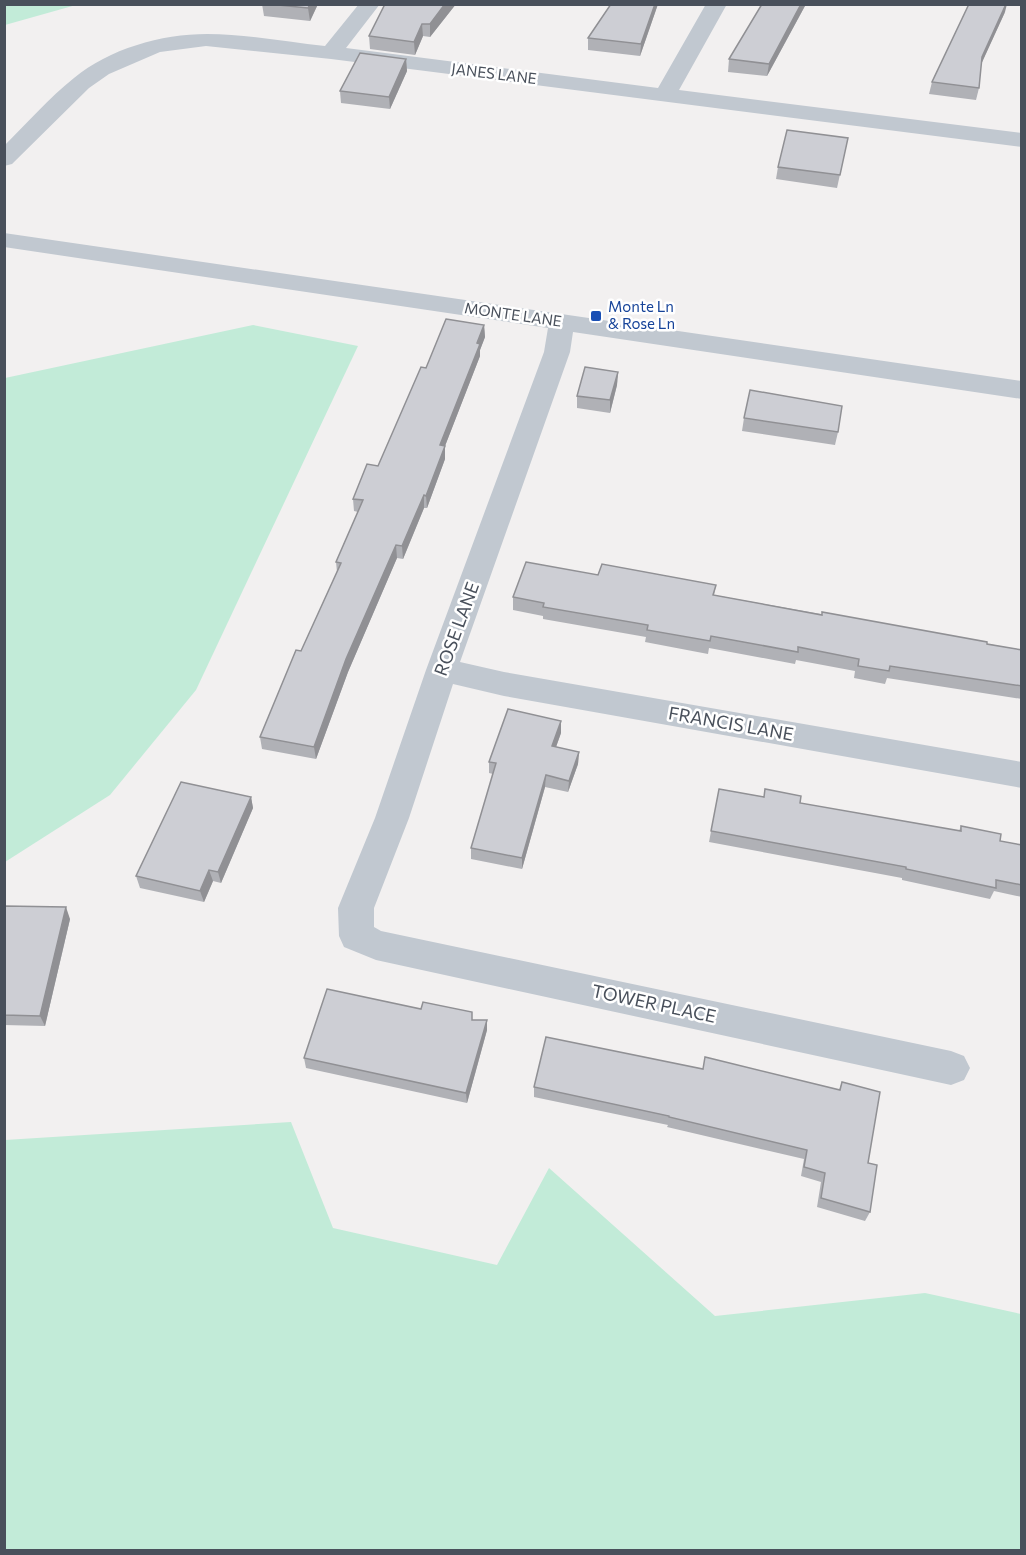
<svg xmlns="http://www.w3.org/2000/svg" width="1026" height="1555" font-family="Commissioner,sans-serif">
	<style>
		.green { fill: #c2ebd8 }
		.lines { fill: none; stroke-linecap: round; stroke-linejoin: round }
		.minor { fill: #c1c8d0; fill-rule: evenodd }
		.wall { fill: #b0b1b6 }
		.shaded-wall { fill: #909094 }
		.building { fill: #cdced4; stroke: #909094; stroke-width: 1.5 }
		.transit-dot { fill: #1a4fb4; stroke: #fff; stroke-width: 2 }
		.labels { text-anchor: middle; stroke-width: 5; stroke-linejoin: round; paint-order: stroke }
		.far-street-label { font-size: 15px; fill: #49505b; stroke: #fff }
		.far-transit-label { font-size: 15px; fill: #164399; stroke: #fff; text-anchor: start }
		.street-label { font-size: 18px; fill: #49505b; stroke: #fff }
	</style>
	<rect width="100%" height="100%" fill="#f2f0f0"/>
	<!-- green -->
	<g class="green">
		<path d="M5 4H76V5L5 25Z"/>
		<path d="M253 325 358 346 196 690 110 795 5 862V378Z"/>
		<path d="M291 1122 333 1228 497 1265 549 1168 715 1316 925 1293 1021 1314V1550H5V1140Z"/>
	</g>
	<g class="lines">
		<!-- minor -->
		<g class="minor">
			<path d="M359 4H380L346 48 658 88 706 4H727L679 90 1022 133V147L331 59 206 46 160 52 109 74 89 88 12 164 4 166V146C27 123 49 98 74 78 109 49 161 34 207 34 246 34 286 42 325 46Z"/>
			<path d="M4 233 1022 381V399L573 332 570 352 460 662 504 672 1022 762V788L504 696 453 684 409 818 374 908V927L381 931 951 1051 964 1056 970 1068 964 1080 951 1085 376 960 344 947 339 936 338 908 375 818 426 670 544 352 548 328 4 247Z"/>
		</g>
	</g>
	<!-- wall -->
	<g class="wall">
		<path d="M262 4H318L310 21 264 16Z"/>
		<path d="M385 4H456L430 37 423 36 415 55 370 49 369 36Z"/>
		<path d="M611 4H658L640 56 588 50V38Z"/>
		<path d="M806 4 767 76 728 72 729 59Z"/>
		<path d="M1005 12 981 64 979 88 976 100 929 94 932 82Z"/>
		<path d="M406 59 407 71 390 109 341 103 340 91Z"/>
		<path d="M848 138 837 188 776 179 778 167Z"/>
		<path d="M484 325 485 337 480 350V356L445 446V459L427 508H424L403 559 397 558 348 672 316 759 262 749 260 737 301 651 337 572 336 562 358 512 354 511 353 499 378 466 426 368Z"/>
		<path d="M618 372 617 385 610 413 577 408V396Z"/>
		<path d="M744 418 838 432 835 445 742 431Z"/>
		<path d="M598 575 716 585 714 595 1022 650V699L887 678 885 684 854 678 855 671 796 660 795 664 709 648 708 654 645 642 646 637 543 619V616L513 610V597Z"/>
		<path d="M561 733 556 747 579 752 578 764 568 792 545 787 522 869 471 859V848L493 774 489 773V762Z"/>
		<path d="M719 789 764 797 765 789 800 803 959 831 961 826 1000 841 1022 845V897L994 891 990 899 902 880V878L709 842Z"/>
		<path d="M251 797 253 808 221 883 213 881 204 902 140 888 136 876Z"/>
		<path d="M4 906 70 919 45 1026 4 1025Z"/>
		<path d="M473 1020 487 1030 467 1103 306 1068 304 1058Z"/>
		<path d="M703 1069 839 1090 842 1082 868 1163 870 1212 865 1221 817 1207 821 1182 801 1176 804 1159 667 1127 668 1125 534 1097V1087Z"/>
	</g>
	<!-- shaded-wall -->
	<g class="shaded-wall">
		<path d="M310 4H318L310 21 308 8Z"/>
		<path d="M445 4H456L430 37V24Z"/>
		<path d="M655 4H658L640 56 641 44Z"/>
		<path d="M801 4H806L767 76 769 64Z"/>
		<path d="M1006 4H1007L1005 12 979 69 982 57Z"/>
		<path d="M422 24 423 36 415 55 414 42Z"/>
		<path d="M406 59 407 71 390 109 389 97Z"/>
		<path d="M484 325 485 337 480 350V356L445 446V459L427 508 426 496 440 445Z"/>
		<path d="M618 372 617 385 610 413V400Z"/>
		<path d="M424 495V508L403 559 402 546Z"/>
		<path d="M396 545 397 558 348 672 316 759 314 747 346 659Z"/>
		<path d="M561 721V733L552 758V746Z"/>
		<path d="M579 752 578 764 568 792 569 781Z"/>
		<path d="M546 775 545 787 522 869V858Z"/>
		<path d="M251 797 253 808 221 883 218 872Z"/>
		<path d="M209 870 213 881 204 902 200 891Z"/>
		<path d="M66 907 70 919 45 1026 40 1016Z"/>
		<path d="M487 1020V1030L467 1103 466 1093Z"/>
	</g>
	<!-- building -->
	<g class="building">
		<path d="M268 4H310L308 8Z"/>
		<path d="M385 4H445L430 24H422L414 42 369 36Z"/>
		<path d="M611 4H655L641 44 588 38Z"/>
		<path d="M762 4H801L769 64 729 59Z"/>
		<path d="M969 4H1006L982 57 979 88 932 82Z"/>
		<path d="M360 53 406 59 389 97 340 91Z"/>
		<path d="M787 130 848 138 840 175 778 167Z"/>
		<path d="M446 319 484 325 477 343 480 344 440 445 445 446 426 496 424 495 402 546 396 545 346 659 314 747 260 737 296 650 301 651 341 563 336 562 363 500 353 499 367 464 378 466 421 367 426 368Z"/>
		<path d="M585 367 618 372 610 400 577 396Z"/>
		<path d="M750 390 842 406 838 432 744 418Z"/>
		<path d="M526 562 598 575 602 564 716 585 713 595 822 615V612L987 642V644L1022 650V686L890 666 889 671 858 666 859 659 798 647V652L711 636 710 641 647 630 648 625 543 607 544 603 513 597Z"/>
		<path d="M508 709 561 721 552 746 579 752 569 781 546 775 522 858 471 848 496 763 489 762Z"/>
		<path d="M181 782 251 797 218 872 209 870 200 891 136 876Z"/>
		<path d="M719 789 764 797 765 789 801 796 800 803 961 831V826L1001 834 1000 841 1022 845V885L996 880V888L906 869V867L711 831Z"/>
		<path d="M4 906 66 907 40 1016 4 1015Z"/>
		<path d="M327 989 421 1009 423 1002 472 1012V1020H487L466 1093 304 1058Z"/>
		<path d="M546 1037 703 1069 705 1057 840 1090 842 1082 880 1092 868 1163 877 1165 870 1212 821 1198 825 1173 804 1167 807 1150 669 1117V1116L534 1087Z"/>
	</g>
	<!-- markers -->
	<rect class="transit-dot" x="590" y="310" width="12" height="12" rx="3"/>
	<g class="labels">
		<!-- far-street labels -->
		<g class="far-street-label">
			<text transform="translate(494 74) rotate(7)" y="5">JANES LANE</text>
			<text transform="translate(513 315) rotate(8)" y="5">MONTE LANE</text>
		</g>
		<!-- far-transit labels -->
		<g class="far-transit-label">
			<text x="608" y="312">Monte Ln<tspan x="608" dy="17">&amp; Rose Ln</tspan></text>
		</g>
		<!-- street labels -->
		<g class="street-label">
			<text transform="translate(457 629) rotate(-70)" y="6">ROSE LANE</text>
			<text transform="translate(731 724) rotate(10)" y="6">FRANCIS LANE</text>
			<text transform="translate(654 1004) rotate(12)" y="6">TOWER PLACE</text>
		</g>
	</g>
	<!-- border -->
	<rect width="1026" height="1555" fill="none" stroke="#49505b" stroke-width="12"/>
</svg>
